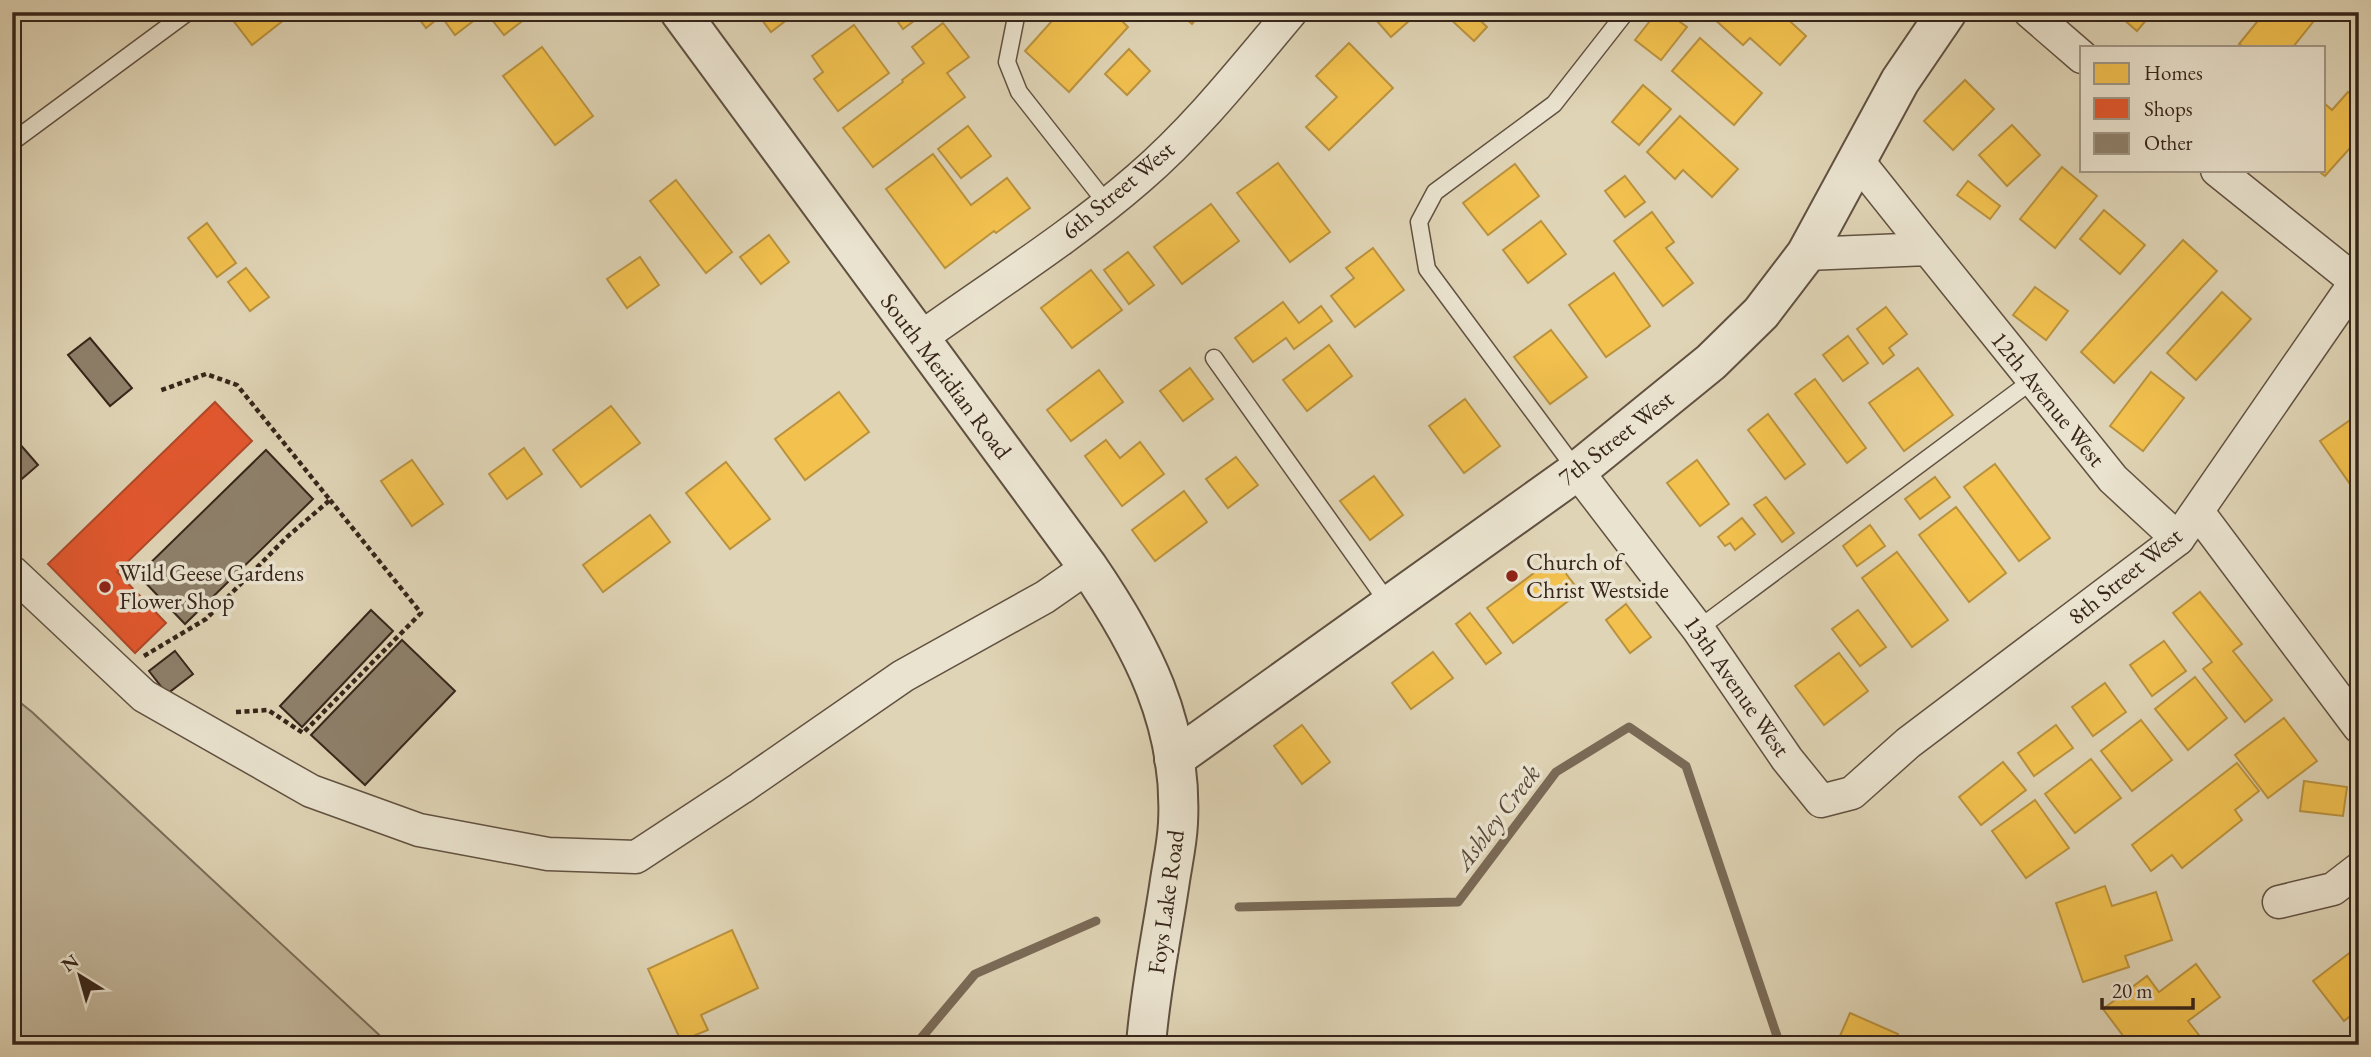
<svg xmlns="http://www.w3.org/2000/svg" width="2371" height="1057" font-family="'EB Garamond',serif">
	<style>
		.green { fill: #c2b69b; stroke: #7c6e5a; stroke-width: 2 }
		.homes { fill: #f2c14e; stroke: #ba923e; stroke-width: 2 }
		.shops { fill: #e4572e; stroke: #b04828; stroke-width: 2 }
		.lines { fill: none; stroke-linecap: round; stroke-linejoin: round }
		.stream { stroke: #7a6a57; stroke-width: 9 }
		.building { fill: #8e806b; stroke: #37251a; stroke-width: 2 }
		.service-casing { stroke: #615141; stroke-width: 19 }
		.minor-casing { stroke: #615141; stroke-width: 35 }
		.tertiary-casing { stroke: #615141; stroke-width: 42 }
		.path { stroke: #37251a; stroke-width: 4.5; stroke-dasharray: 5 3.5; stroke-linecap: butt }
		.service { stroke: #eae3cf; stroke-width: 16 }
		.minor { stroke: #eae3cf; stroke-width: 32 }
		.tertiary { stroke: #eae3cf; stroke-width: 38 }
		.poi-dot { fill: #8f2418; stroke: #eae3cf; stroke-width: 2.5 }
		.labels { text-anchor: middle; stroke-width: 7; stroke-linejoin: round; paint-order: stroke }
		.street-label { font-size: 24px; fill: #37251a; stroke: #eae3cf }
		.poi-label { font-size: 24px; fill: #37251a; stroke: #eae3cf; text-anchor: start }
		.water-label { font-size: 26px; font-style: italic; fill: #584839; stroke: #eae3cf }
	</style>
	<rect width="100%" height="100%" fill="#dfd4b5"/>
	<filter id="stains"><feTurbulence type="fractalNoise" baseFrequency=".00286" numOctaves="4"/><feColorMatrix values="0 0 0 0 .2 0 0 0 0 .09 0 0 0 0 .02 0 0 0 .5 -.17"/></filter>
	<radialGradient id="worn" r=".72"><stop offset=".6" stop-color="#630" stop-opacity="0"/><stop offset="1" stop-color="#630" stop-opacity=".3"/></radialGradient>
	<!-- green -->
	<path class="green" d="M12 696 32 712 390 1045H12Z"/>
	<!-- homes -->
	<g class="homes">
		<path d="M234 12H294L252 45 229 15Z"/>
		<path d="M414 12H485L455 35 441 16 426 28Z"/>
		<path d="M486 12H534L504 35Z"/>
		<path d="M756 12H797L771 32Z"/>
		<path d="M891 12H926L903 29Z"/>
		<path d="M1060 12H1113L1128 27 1069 92 1025 51Z"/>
		<path d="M1179 12H1202L1192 24Z"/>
		<path d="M1369 12H1419L1391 37Z"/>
		<path d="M1451 12H1472L1487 27 1474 41 1447 16Z"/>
		<path d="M1657 12H1666L1687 27 1661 60 1635 40Z"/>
		<path d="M1719 12H1780L1806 36 1780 65 1750 38 1743 45 1713 18Z"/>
		<path d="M2115 12H2153L2137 31Z"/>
		<path d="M2265 12H2321L2293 47H2244L2239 44Z"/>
		<path d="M943 23 969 57 947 73 965 97 873 167 843 128 903 82 902 80 924 63 912 47Z"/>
		<path d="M854 25 889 73 838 111 814 79 823 72 812 56Z"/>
		<path d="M1700 38 1762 93 1734 125 1672 71Z"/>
		<path d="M1349 43 1393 88 1329 150 1306 127 1337 97 1316 76Z"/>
		<path d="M542 47 593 116 555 145 503 76Z"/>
		<path d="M1129 49 1150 71 1127 95 1105 74Z"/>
		<path d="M1965 80 1994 109 1953 150 1924 121Z"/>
		<path d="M1643 85 1671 109 1639 145 1612 122Z"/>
		<path d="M2348 92 2359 102V138L2325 176 2317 170H2324V103L2332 110Z"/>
		<path d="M1680 116 1738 169 1712 197 1683 170 1675 179 1647 152Z"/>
		<path d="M2012 125 2040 155 2007 186 1979 155Z"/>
		<path d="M968 126 991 156 961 178 938 149Z"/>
		<path d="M933 154 971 205 1007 178 1030 208 996 233 994 231 945 268 886 189Z"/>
		<path d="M1278 163 1330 232 1290 262 1237 193Z"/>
		<path d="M1515 164 1539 196 1488 235 1463 203Z"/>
		<path d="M2062 167 2097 196 2055 248 2020 219Z"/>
		<path d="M1625 176 1645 202 1625 217 1605 191Z"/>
		<path d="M676 180 732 252 706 273 650 201Z"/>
		<path d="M1968 181 2000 206 1990 219 1957 195Z"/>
		<path d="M1211 204 1239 241 1182 284 1154 247Z"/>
		<path d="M2104 210 2145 245 2120 274 2080 239Z"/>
		<path d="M1652 212 1674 242 1666 248 1693 283 1663 306 1614 241Z"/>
		<path d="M1541 221 1566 254 1528 283 1503 250Z"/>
		<path d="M207 223 236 263 217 277 188 238Z"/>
		<path d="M769 235 789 262 761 284 740 257Z"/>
		<path d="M2183 240 2217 271 2114 383 2081 352Z"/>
		<path d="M1373 248 1404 290 1355 327 1331 296 1354 278 1346 268Z"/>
		<path d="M1128 252 1154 285 1129 304 1104 270Z"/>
		<path d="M640 257 659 285 627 308 607 279Z"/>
		<path d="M246 268 269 297 250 311 228 282Z"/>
		<path d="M1091 270 1122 310 1072 348 1041 308Z"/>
		<path d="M1614 273 1650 326 1606 357 1569 305Z"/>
		<path d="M2035 287 2068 311 2046 340 2013 315Z"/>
		<path d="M2222 292 2251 319 2196 380 2167 353Z"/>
		<path d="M1283 302 1299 323 1321 306 1332 321 1294 349 1286 338 1253 362 1235 338Z"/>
		<path d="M1886 307 1907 334 1889 348 1894 355 1883 364 1857 329Z"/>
		<path d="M1551 330 1587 377 1550 404 1514 357Z"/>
		<path d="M1848 336 1868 363 1843 381 1823 355Z"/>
		<path d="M1329 345 1352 376 1307 411 1283 380Z"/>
		<path d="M1190 368 1213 399 1183 421 1160 391Z"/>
		<path d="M1918 368 1953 415 1904 451 1869 403Z"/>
		<path d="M1099 370 1123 402 1071 441 1047 410Z"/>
		<path d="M2151 372 2184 398 2143 451 2110 426Z"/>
		<path d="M1815 379 1866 448 1847 463 1795 394Z"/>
		<path d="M839 392 869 432 805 480 775 439Z"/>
		<path d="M1465 399 1500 446 1464 473 1429 426Z"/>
		<path d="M611 406 640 443 581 487 553 450Z"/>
		<path d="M1768 414 1805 464 1785 479 1748 430Z"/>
		<path d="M2359 414V497L2320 441Z"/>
		<path d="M1106 440 1120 458 1140 442 1164 474 1122 506 1085 456Z"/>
		<path d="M524 448 542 474 507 499 489 474Z"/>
		<path d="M1236 457 1258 485 1228 508 1206 479Z"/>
		<path d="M412 460 443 504 412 526 381 481Z"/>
		<path d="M1697 460 1729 504 1700 526 1667 483Z"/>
		<path d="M726 462 770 519 730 549 686 493Z"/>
		<path d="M1995 464 2050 538 2019 561 1964 487Z"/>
		<path d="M1374 476 1403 515 1370 540 1340 501Z"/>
		<path d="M1935 477 1950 497 1920 519 1905 499Z"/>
		<path d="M1184 491 1207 522 1155 561 1132 530Z"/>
		<path d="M1766 497 1794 533 1782 542 1754 505Z"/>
		<path d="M1956 507 2006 573 1969 602 1919 535Z"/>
		<path d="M650 515 670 542 603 592 583 565Z"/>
		<path d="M1742 518 1755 534 1735 550 1730 543 1725 546 1718 537Z"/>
		<path d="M1870 525 1885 546 1857 566 1843 546Z"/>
		<path d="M1897 552 1948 620 1912 647 1862 578Z"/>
		<path d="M1554 558 1580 592 1513 643 1487 608Z"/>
		<path d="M2200 592 2242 644 2233 651 2272 700 2245 722 2203 669 2212 662 2173 613Z"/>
		<path d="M1626 604 1651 637 1630 653 1606 620Z"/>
		<path d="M1858 610 1886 647 1860 666 1832 629Z"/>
		<path d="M1470 613 1501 653 1486 664 1456 624Z"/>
		<path d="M2164 641 2186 671 2152 696 2130 665Z"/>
		<path d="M1433 652 1453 678 1411 709 1392 683Z"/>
		<path d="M1839 653 1868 691 1824 725 1795 686Z"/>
		<path d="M2195 677 2227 718 2188 750 2155 709Z"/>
		<path d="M2105 683 2126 712 2093 736 2072 707Z"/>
		<path d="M2284 718 2317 761 2268 798 2235 755Z"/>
		<path d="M2141 720 2172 760 2132 791 2101 751Z"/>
		<path d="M1302 725 1330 762 1302 784 1274 746Z"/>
		<path d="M2056 725 2073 748 2034 776 2018 753Z"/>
		<path d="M2091 759 2121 798 2075 833 2045 794Z"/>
		<path d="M2003 762 2026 790 1981 825 1959 797Z"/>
		<path d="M2237 763 2259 791 2235 810 2242 820 2182 868 2172 855 2151 871 2132 845Z"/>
		<path d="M2304 781 2347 787 2343 816 2300 811Z"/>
		<path d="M2035 800 2069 848 2026 878 1992 831Z"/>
		<path d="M2105 886 2112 906 2156 892 2172 940 2125 956 2129 967 2083 982 2056 903Z"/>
		<path d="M732 930 758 988 701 1015 708 1030 681 1041 648 969Z"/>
		<path d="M2352 951 2359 959V1009L2344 1021 2313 981Z"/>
		<path d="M2196 964 2220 997 2188 1021 2202 1039 2193 1045H2130L2103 1009 2147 976 2159 992Z"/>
		<path d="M1850 1013 1898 1034 1893 1045H1836Z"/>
	</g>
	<!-- shops -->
	<path class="shops" d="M215 402 252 441 117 572 166 623 135 653 48 564Z"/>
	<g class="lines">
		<!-- stream -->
		<g class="stream">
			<path d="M1239 907 1458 902 1556 772 1629 727 1686 766 1780 1045"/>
			<path d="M922 1045V1037L975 974 1096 921"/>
		</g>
	</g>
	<!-- building -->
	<g class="building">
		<path d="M90 338 132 388 110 406 68 355Z"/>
		<path d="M12 435 38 465 16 484 12 479Z"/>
		<path d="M266 450 313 499 185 624 138 575Z"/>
		<path d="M371 610 393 631 302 727 280 706Z"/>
		<path d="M402 640 455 691 365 785 311 735Z"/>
		<path d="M175 651 193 674 167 694 149 671Z"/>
	</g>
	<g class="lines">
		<defs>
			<g id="service">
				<path d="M1017 12 1007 62 1019 92 1107 204"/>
				<path d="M12 142 188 12"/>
				<path d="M1214 358 1389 604"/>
				<path d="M1577 471 1427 269 1419 222 1435 192 1554 104 1626 12"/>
				<path d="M1698 629 2033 380"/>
			</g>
			<g id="minor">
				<path d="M2030 12 2082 57"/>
				<path d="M1857 160 1928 249"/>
				<path d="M2217 170 2359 284"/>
				<path d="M1806 254 1928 249 2113 479 2178 539"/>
				<path d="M919 339C993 286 1071 237 1139 178 1196 129 1243 69 1291 12"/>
				<path d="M1577 471 1698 629 1787 759 1821 801 1852 793 1908 743 2178 539 2359 277"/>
				<path d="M2198 512 2359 727"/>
				<path d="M12 572 144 696 311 791 419 830 548 854 636 857 741 788 903 676 1045 597 1088 567"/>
				<path d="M2279 902 2333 889 2359 869"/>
			</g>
			<g id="tertiary">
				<path d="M680 12 1088 567C1142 646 1183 724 1178 823 1177 845 1172 865 1169 887 1161 939 1150 992 1146 1045"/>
				<path d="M1174 759 1577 471 1711 362 1761 313 1806 254 1900 81 1947 12"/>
			</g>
		</defs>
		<!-- service casing -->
		<use href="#service" class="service-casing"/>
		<!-- minor casing -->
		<use href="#minor" class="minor-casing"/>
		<!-- tertiary casing -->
		<use href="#tertiary" class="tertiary-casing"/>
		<!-- path -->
		<g class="path">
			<path d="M144 656 206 619 287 537 330 500 237 385 206 374 159 391"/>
			<path d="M236 712 268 710 303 733 421 613 330 500"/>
		</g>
		<!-- service -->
		<use href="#service" class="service"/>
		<!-- minor -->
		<use href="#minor" class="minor"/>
		<!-- tertiary -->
		<use href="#tertiary" class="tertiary"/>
	</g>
	<!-- markers -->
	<g class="poi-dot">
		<circle cx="1512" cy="576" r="7"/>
		<circle cx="105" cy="587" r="7"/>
	</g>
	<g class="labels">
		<!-- street labels -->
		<g class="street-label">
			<text transform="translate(1118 190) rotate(-40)" y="8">6th Street West</text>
			<text transform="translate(946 376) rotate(53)" y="8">South Meridian Road</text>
			<text transform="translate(2048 399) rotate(51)" y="8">12th Avenue West</text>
			<text transform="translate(1616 438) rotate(-38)" y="8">7th Street West</text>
			<text transform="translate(2125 576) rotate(-39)" y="8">8th Street West</text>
			<text transform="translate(1737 686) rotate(55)" y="8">13th Avenue West</text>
			<text transform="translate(1166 902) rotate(-82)" y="8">Foys Lake Road</text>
		</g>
		<!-- poi labels -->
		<g class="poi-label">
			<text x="1526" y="570">Church of<tspan x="1526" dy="28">Christ Westside</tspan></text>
			<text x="119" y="581">Wild Geese Gardens<tspan x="119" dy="28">Flower Shop</tspan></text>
		</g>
		<!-- water labels -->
		<g class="water-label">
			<text transform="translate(1497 817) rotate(-53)" y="9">Ashley Creek</text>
		</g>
	</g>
	<!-- margin -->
	<rect width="2371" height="1057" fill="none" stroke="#dfd4b5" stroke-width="42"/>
	<rect x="14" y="14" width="2343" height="1029" fill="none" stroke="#37251a" stroke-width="3.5"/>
	<rect x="21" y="21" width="2329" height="1015" fill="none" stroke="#37251a" stroke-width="2"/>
	<!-- legend -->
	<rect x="2080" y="46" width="245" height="126" fill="#eae3cf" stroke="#a29787" stroke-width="2"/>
	<rect x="2094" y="63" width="35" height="21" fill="#f2c14e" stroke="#a29787" stroke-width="2"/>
	<text x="2144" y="80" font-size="21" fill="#37251a">Homes</text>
	<rect x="2094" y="98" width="35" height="21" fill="#e4572e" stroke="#a29787" stroke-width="2"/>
	<text x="2144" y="116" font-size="21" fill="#37251a">Shops</text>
	<rect x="2094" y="133" width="35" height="21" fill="#8e806b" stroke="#a29787" stroke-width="2"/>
	<text x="2144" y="150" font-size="21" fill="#37251a">Other</text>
	<!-- north arrow -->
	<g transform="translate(80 976) rotate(323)" stroke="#eae3cf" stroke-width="5" paint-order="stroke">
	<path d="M0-5L12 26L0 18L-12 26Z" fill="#37251a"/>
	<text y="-10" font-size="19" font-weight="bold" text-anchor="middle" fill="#37251a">N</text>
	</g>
	<!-- scale -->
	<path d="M2102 998v10h91v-10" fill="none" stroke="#37251a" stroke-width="3.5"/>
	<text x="2112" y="998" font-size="21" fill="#37251a" stroke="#eae3cf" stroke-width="5" paint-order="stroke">20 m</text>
	<rect width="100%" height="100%" filter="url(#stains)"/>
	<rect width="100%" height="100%" fill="url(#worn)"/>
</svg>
